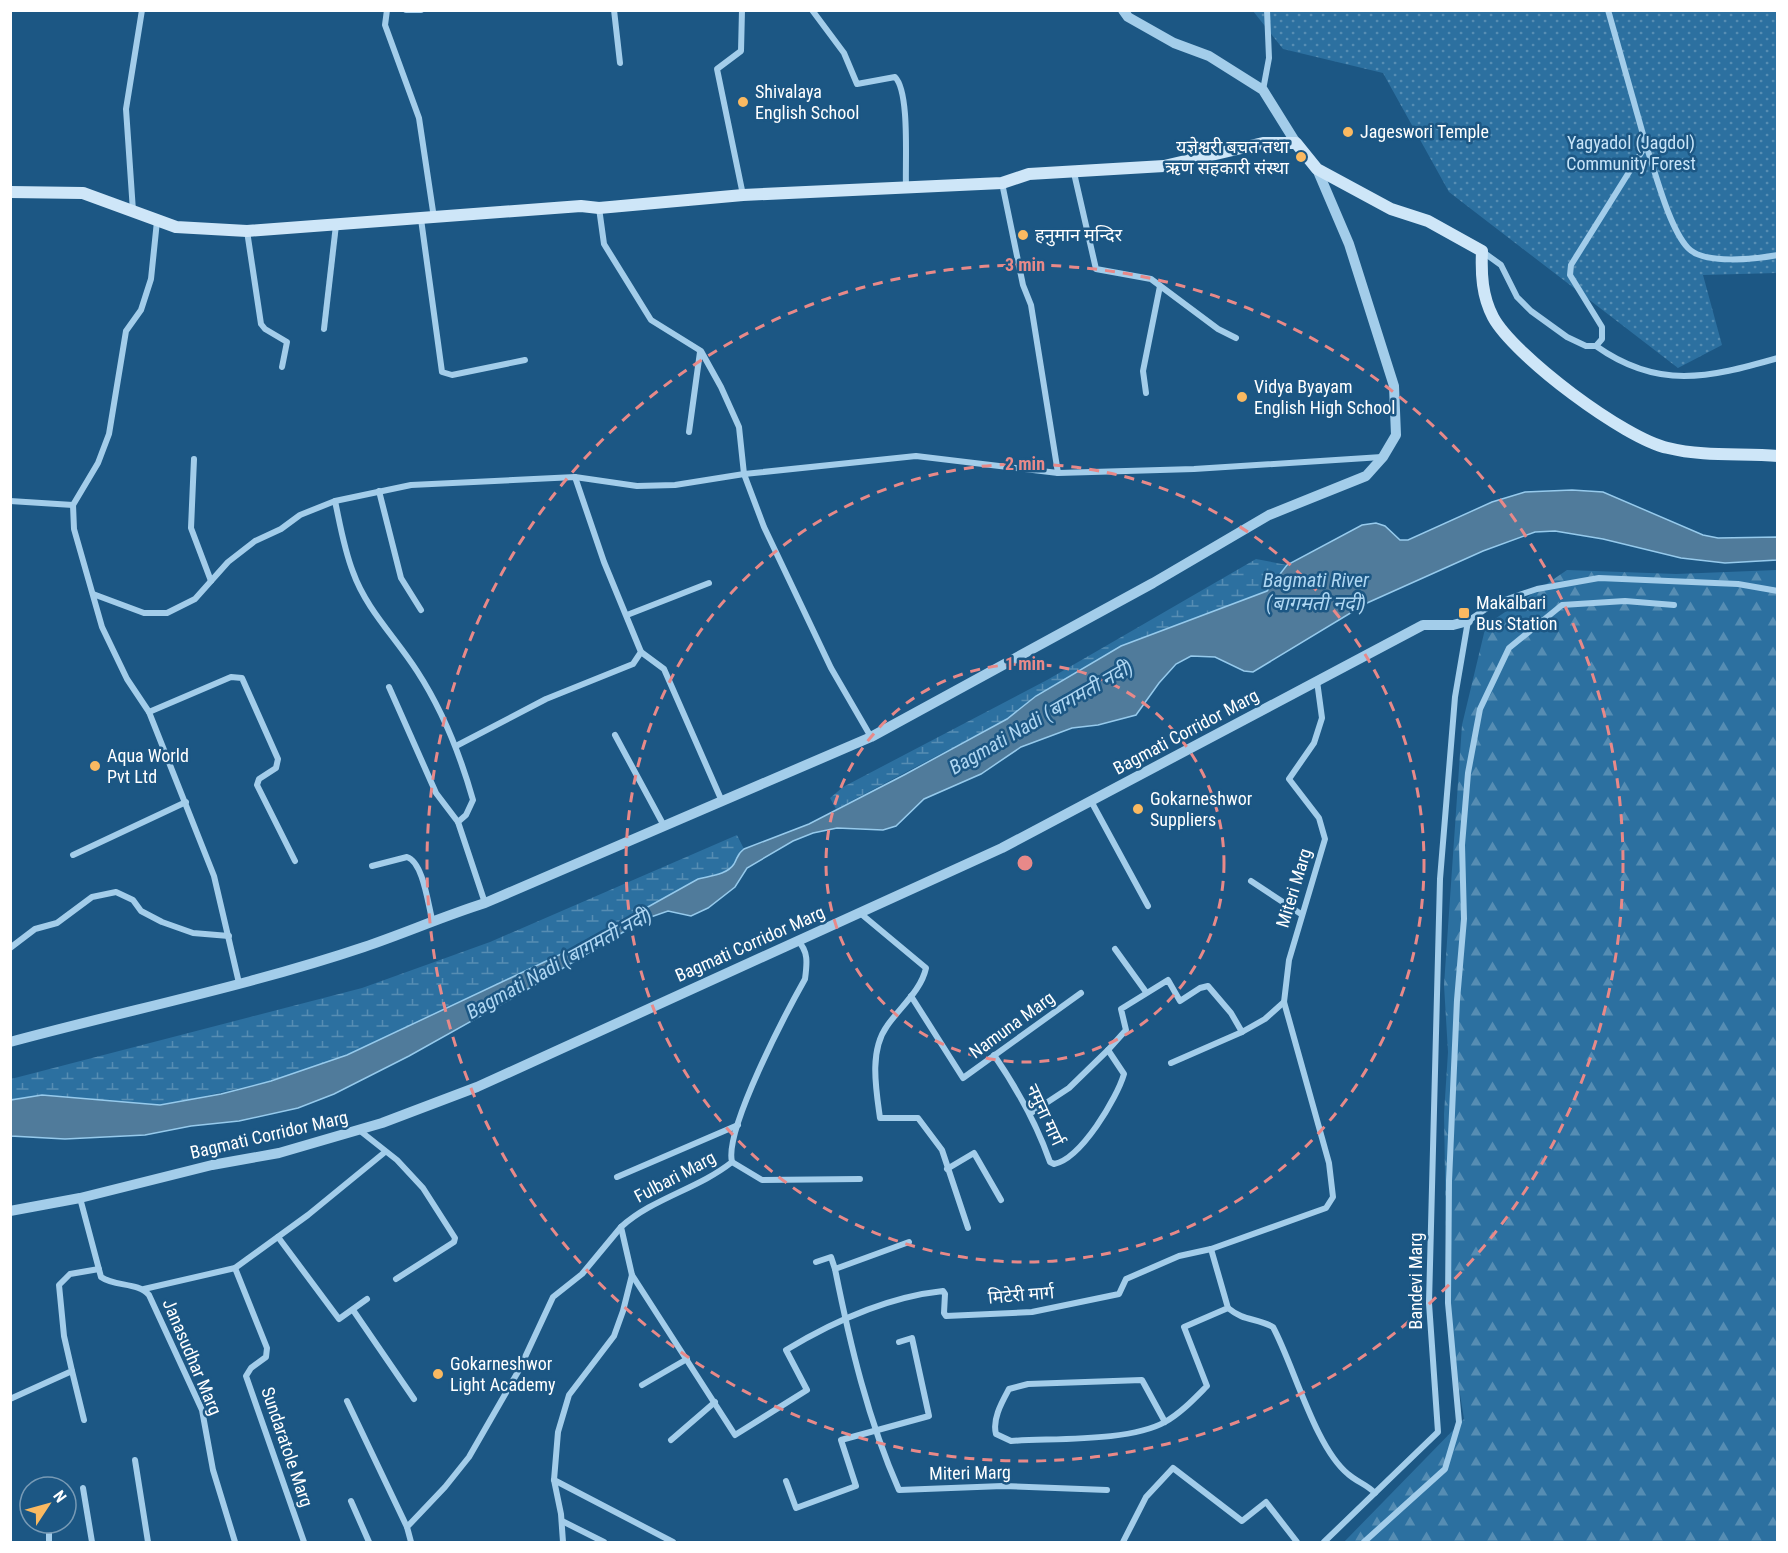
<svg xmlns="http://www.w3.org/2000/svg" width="1788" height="1553" font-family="'Roboto Condensed','Noto Sans Devanagari',sans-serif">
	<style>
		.grass { fill: url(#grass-dots) }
		.forest { fill: url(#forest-firs) }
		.wetland { fill: url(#wetland-marsh) }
		.water { fill: #507b9b; stroke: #96caec; stroke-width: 1.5 }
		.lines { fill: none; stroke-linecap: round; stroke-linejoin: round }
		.minor { stroke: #a3cdea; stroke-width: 6 }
		.tertiary { stroke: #a3cdea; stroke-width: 10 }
		.secondary { stroke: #cee6f8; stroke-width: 12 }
		.ring { fill: none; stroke: #e88989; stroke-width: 3; stroke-dasharray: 10 8 }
		.poi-dot { fill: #fab961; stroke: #1c5784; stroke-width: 2 }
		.labels { text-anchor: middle; stroke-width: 5; stroke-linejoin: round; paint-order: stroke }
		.poi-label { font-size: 18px; fill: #fff; stroke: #1c5784; text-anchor: start }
		.park-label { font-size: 18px; fill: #c7e4f8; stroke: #1c5784 }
		.street-label { font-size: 18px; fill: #fff; stroke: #1c5784 }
		.water-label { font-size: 20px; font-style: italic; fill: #aed6f2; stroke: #1c5784 }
		.centre { fill: #e88989; stroke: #1c5784; stroke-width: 3 }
		.ring-label { font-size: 18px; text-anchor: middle; font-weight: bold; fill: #e88989; stroke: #1c5784; stroke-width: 5; stroke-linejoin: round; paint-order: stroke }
	</style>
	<defs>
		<pattern id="grass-dots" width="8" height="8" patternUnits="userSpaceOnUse" patternTransform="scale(1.5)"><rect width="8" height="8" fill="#2c70a0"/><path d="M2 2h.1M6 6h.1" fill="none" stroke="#568db3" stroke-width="1.8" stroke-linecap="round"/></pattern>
		<pattern id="forest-firs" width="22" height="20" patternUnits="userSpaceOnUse" patternTransform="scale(1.5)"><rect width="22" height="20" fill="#2c70a0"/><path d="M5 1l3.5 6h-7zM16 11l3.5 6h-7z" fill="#568db3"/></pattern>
		<pattern id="wetland-marsh" width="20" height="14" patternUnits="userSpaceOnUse" patternTransform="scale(1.5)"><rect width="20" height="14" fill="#2c70a0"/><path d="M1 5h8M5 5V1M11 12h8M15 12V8" fill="none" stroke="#568db3"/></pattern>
	</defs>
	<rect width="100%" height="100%" fill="#1c5784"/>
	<!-- grass -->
	<path class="grass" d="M1253 11H1777V273L1703 275 1722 345 1678 368 1449 192 1383 73 1283 49Z"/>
	<!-- forest -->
	<path class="forest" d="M1567 570 1676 574 1777 570V1542H1344L1464 1419 1451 1339 1446 1238 1444 1114 1448 1052 1444 985 1462 725 1486 625Z"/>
	<!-- wetland -->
	<g class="wetland">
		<path d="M1256 559 1287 565 1268 591 1121 646 1036 696 1007 719 836 809 830 798 843 787 1047 680Z"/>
		<path d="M737 835 744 849C737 854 738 857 734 864 727 875 709 876 698 879L576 947 347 1055 271 1081 179 1102 160 1105 42 1095 11 1100V1079L362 988 490 942Z"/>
	</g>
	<!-- water -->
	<path class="water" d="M1572 490 1603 492 1703 535 1718 538 1777 537V560L1725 563 1681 558 1603 539 1555 531 1535 532 1483 551 1367 603 1253 672 1244 671 1215 657 1191 656 1176 664 1159 683 1136 715 1098 725 1072 728 1021 747 981 774 924 799 896 826 883 830 837 828 813 833 793 841 747 868 735 887 708 908 691 916 668 911 645 919 518 995 409 1056 334 1094 298 1108 239 1121 191 1126 145 1135 65 1139 11 1136V1100L42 1095 160 1105 221 1094 271 1081 347 1055 576 947 698 879C709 876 727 875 734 864 738 857 737 854 744 849L809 824 904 775 1007 719 1036 696 1121 646 1267 591 1287 565 1362 525 1376 523 1385 526 1400 540H1408L1492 502 1525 492Z"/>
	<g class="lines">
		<!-- minor -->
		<g class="minor">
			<path d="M387 10 385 25 419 118 434 218"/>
			<path d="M406 10H421"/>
			<path d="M614 10 620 63"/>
			<path d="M742 10 741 51 717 69 743 195"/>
			<path d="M812 10 844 53 857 84 895 77C910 92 905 163 906 186"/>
			<path d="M1263 90 1269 58 1267 10"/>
			<path d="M1646 145C1655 171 1669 228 1688 248 1704 265 1756 259 1778 255"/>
			<path d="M1074 173 1096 269 1151 279 1218 329 1236 338"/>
			<path d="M1002 183 1023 285 1031 305 1058 473 1194 469 1382 457"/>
			<path d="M599 208 604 244 651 320 701 351 721 387 739 427 744 474 764 527 831 668 871 737"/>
			<path d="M133 211 126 109 142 10"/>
			<path d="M421 219 442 372 452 375 525 360"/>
			<path d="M157 221 151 279 141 310 126 331 109 434 98 463 73 505 74 529 102 627 127 679 149 712 214 876 239 983"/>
			<path d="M247 231 261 324 265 329 287 342 282 367"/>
			<path d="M1483 252 1501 265 1517 297 1531 311 1567 337 1586 346H1596L1602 339V327L1570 275 1571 265 1646 145 1608 10"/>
			<path d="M324 329 336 225"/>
			<path d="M1596 346C1658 390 1708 378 1778 358"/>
			<path d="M1146 393 1143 371 1160 286"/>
			<path d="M689 432 700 352"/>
			<path d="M194 459 191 528 211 581"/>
			<path d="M379 491 401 578 421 610"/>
			<path d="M10 501 73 505"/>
			<path d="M335 501C340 524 344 549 353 572 366 609 396 638 417 671 443 711 460 754 473 800L466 815 458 822 485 903"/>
			<path d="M93 594 144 613H167L195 599 228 562 255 541 281 529 300 515 335 501 411 485 575 477 637 486 675 485 744 474 916 456 1058 473"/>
			<path d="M627 615 709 583"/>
			<path d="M641 652 664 669 721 799"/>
			<path d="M389 687 436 793 458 822"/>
			<path d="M149 712 231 677 242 678 278 759 276 768 259 779 257 785 295 861"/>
			<path d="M615 735 663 824"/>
			<path d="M456 746 546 699 633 664 641 652 604 562 575 477"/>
			<path d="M1091 801 1148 906"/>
			<path d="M73 855 186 802"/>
			<path d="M372 866 407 857C423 862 428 904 432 919"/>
			<path d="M1251 881 1301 914"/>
			<path d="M860 913 926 968C921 991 900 1007 887 1026 869 1051 876 1089 880 1118H918L942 1150 968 1228"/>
			<path d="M10 948 35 929 57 923 92 897 116 892 133 900 141 911 162 922 193 933 229 936"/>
			<path d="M1115 949 1146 992"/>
			<path d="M911 996 963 1078 1081 993"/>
			<path d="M994 1055C1018 1090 1036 1122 1050 1162L1054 1164C1081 1159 1117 1098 1124 1074L1108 1050 1126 1030 1121 1009 1168 980 1180 1001 1200 988 1208 986 1231 1013 1242 1032 1265 1019 1284 1002"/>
			<path d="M1171 1063 1242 1032"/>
			<path d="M1031 1113 1069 1088 1108 1050"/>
			<path d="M359 1130 397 1160 423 1188 455 1238 454 1242 396 1279"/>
			<path d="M732 1162 762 1180 860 1179"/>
			<path d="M947 1169 974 1153 1001 1200"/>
			<path d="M617 1177 738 1125"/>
			<path d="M80 1198 101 1277C115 1287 138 1282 149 1295L202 1410 213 1470 235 1542"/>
			<path d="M278 1237 339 1319 367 1299"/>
			<path d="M909 1242 835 1269C850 1344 868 1420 899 1490L1003 1486 1107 1490"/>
			<path d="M816 1262 831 1257 835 1269"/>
			<path d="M235 1268 267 1348 266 1357 251 1368 246 1376 304 1542"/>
			<path d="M632 1275 735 1435 807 1390 786 1350C834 1321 887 1297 943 1291L945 1294 944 1313 946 1316 1032 1312 1119 1294 1126 1279 1179 1256 1211 1249 1326 1208 1333 1197 1329 1163 1284 1002 1289 960 1325 839 1319 818 1289 779 1314 743 1322 718 1317 681"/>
			<path d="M144 1289 235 1268 308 1215 385 1152"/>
			<path d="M1228 1308C1245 1322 1255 1317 1273 1327 1294 1366 1315 1447 1348 1474 1357 1482 1366 1484 1375 1493"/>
			<path d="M353 1310 414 1399"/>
			<path d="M72 1371 84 1420"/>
			<path d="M642 1385 687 1359"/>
			<path d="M10 1399 72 1371 64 1336 59 1285 70 1274 99 1269"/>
			<path d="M347 1401 407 1527"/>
			<path d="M1165 1422 1142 1380 1028 1384 1009 1389C1002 1402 992 1419 996 1434L1011 1441C1053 1438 1129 1442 1165 1422 1181 1413 1194 1399 1207 1386L1184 1327 1228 1308 1211 1249"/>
			<path d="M671 1440 715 1402"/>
			<path d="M135 1460 148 1542"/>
			<path d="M554 1480 673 1542"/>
			<path d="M786 1481 796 1508 856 1486 841 1440 929 1416 912 1338 899 1342"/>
			<path d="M50 1487 51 1481"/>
			<path d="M83 1488 92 1542"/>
			<path d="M351 1501 369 1542"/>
			<path d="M562 1521 604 1542"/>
			<path d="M49 1542V1523"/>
			<path d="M411 1542 407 1527 445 1487 469 1457 519 1370 553 1297 582 1274 621 1227"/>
			<path d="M563 1542 561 1514 554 1480 558 1432 569 1395 614 1336 623 1311 632 1275 621 1227C653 1198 698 1189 732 1162 724 1130 787 1011 805 979 807 964 809 951 797 940"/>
			<path d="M1123 1542 1146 1497 1173 1468 1242 1521 1266 1502 1297 1542"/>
			<path d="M1324 1542 1438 1432 1429 1303 1440 879 1455 697 1468 621 1493 604 1537 589 1599 578 1738 584 1778 591"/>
			<path d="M1364 1542 1445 1469 1459 1422 1448 1303 1449 1181 1457 1000 1464 919 1462 845 1468 773 1480 709 1509 648 1562 605 1625 601 1674 605"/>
		</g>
		<!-- tertiary -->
		<g class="tertiary">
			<path d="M1123 10 1128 17 1174 43 1209 56 1263 90 1296 143"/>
			<path d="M10 1042C128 1010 248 986 364 947 405 933 444 916 485 903L871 737 1153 583 1269 515 1366 476 1383 457 1396 435 1394 386 1349 244 1317 169"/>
			<path d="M10 1211 80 1198 212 1165 279 1153 382 1123 477 1087 1002 848 1423 625H1453L1468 621"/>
		</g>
		<!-- secondary -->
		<path class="secondary" d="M10 192 83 193 176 227 247 231 581 206 599 208 743 195 1002 183 1029 174 1164 166 1263 143H1296L1317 169 1391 209 1428 221 1482 251C1481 274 1482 296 1493 317 1514 356 1625 439 1668 448 1704 457 1741 453 1778 456"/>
	</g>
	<!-- distance rings -->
	<g class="ring">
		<circle cx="1025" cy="863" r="199"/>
		<circle cx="1025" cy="863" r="399"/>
		<circle cx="1025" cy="863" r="598"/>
	</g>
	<!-- markers -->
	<g class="poi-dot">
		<circle cx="743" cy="102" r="6"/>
		<circle cx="1348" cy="132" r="6"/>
		<circle cx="1301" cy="157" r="6"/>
		<circle cx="1023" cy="235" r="6"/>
		<circle cx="1242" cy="397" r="6"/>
		<rect x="1458" y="607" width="12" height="12" rx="3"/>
		<circle cx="95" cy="766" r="6"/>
		<circle cx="1138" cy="809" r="6"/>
		<circle cx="438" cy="1374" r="6"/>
	</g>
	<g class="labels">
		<!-- poi labels -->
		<g class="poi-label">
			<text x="755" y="98">Shivalaya<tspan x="755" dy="21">English School</tspan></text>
			<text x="1360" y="138">Jageswori Temple</text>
			<text x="1289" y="153" text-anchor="end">यज्ञेश्वरी बचत तथा<tspan x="1289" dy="21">ऋण सहकारी संस्था</tspan></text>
			<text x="1035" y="241">हनुमान मन्दिर</text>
			<text x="1254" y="393">Vidya Byayam<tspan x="1254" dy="21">English High School</tspan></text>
			<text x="1476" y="609">Makalbari<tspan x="1476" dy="21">Bus Station</tspan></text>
			<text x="107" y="762">Aqua World<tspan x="107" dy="21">Pvt Ltd</tspan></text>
			<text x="1150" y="805">Gokarneshwor<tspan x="1150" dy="21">Suppliers</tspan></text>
			<text x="450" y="1370">Gokarneshwor<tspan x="450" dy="21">Light Academy</tspan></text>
		</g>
		<!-- park labels -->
		<g class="park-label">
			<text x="1631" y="149">Yagyadol (Jagdol)<tspan x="1631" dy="21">Community Forest</tspan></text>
		</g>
		<!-- street labels -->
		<g class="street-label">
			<text transform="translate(1186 732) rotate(-28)" y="6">Bagmati Corridor Marg</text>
			<text transform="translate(1294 888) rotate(-73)" y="6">Miteri Marg</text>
			<text transform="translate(750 944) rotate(-24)" y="6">Bagmati Corridor Marg</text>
			<text transform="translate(1012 1025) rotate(-36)" y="6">Namuna Marg</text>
			<text transform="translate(1045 1115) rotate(65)" y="6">नमुना मार्ग</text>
			<text transform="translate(269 1135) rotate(-13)" y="6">Bagmati Corridor Marg</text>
			<text transform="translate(675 1177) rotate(-28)" y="6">Fulbari Marg</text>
			<text transform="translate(1416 1281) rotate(-90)" y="6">Bandevi Marg</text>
			<text transform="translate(1021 1295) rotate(-5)" y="6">मिटेरी मार्ग</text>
			<text transform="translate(192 1357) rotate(67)" y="6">Janasudhar Marg</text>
			<text transform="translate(287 1447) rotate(71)" y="6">Sundaratole Marg</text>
			<text transform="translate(970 1473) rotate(-1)" y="6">Miteri Marg</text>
		</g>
		<!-- water labels -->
		<g class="water-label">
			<text x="1316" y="587">Bagmati River<tspan x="1316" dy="23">(बागमती नदी)</tspan></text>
			<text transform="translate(1041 717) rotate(-30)" y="7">Bagmati Nadi (बागमती नदी)</text>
			<text transform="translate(559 963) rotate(-29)" y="7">Bagmati Nadi (बागमती नदी)</text>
		</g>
	</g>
	<circle cx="1025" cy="863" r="9" class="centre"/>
	<g class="ring-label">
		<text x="1025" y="271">3 min</text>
		<text x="1025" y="470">2 min</text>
		<text x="1025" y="670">1 min</text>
	</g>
	<!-- border -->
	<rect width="1788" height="1553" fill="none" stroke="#ffffff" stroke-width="24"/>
	<!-- north arrow -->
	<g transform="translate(48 1505) rotate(54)"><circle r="28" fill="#1c5784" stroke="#779ab5" stroke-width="1.5"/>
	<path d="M0-4.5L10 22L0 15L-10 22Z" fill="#fab961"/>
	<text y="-9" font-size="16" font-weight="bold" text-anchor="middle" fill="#ffffff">N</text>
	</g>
</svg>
